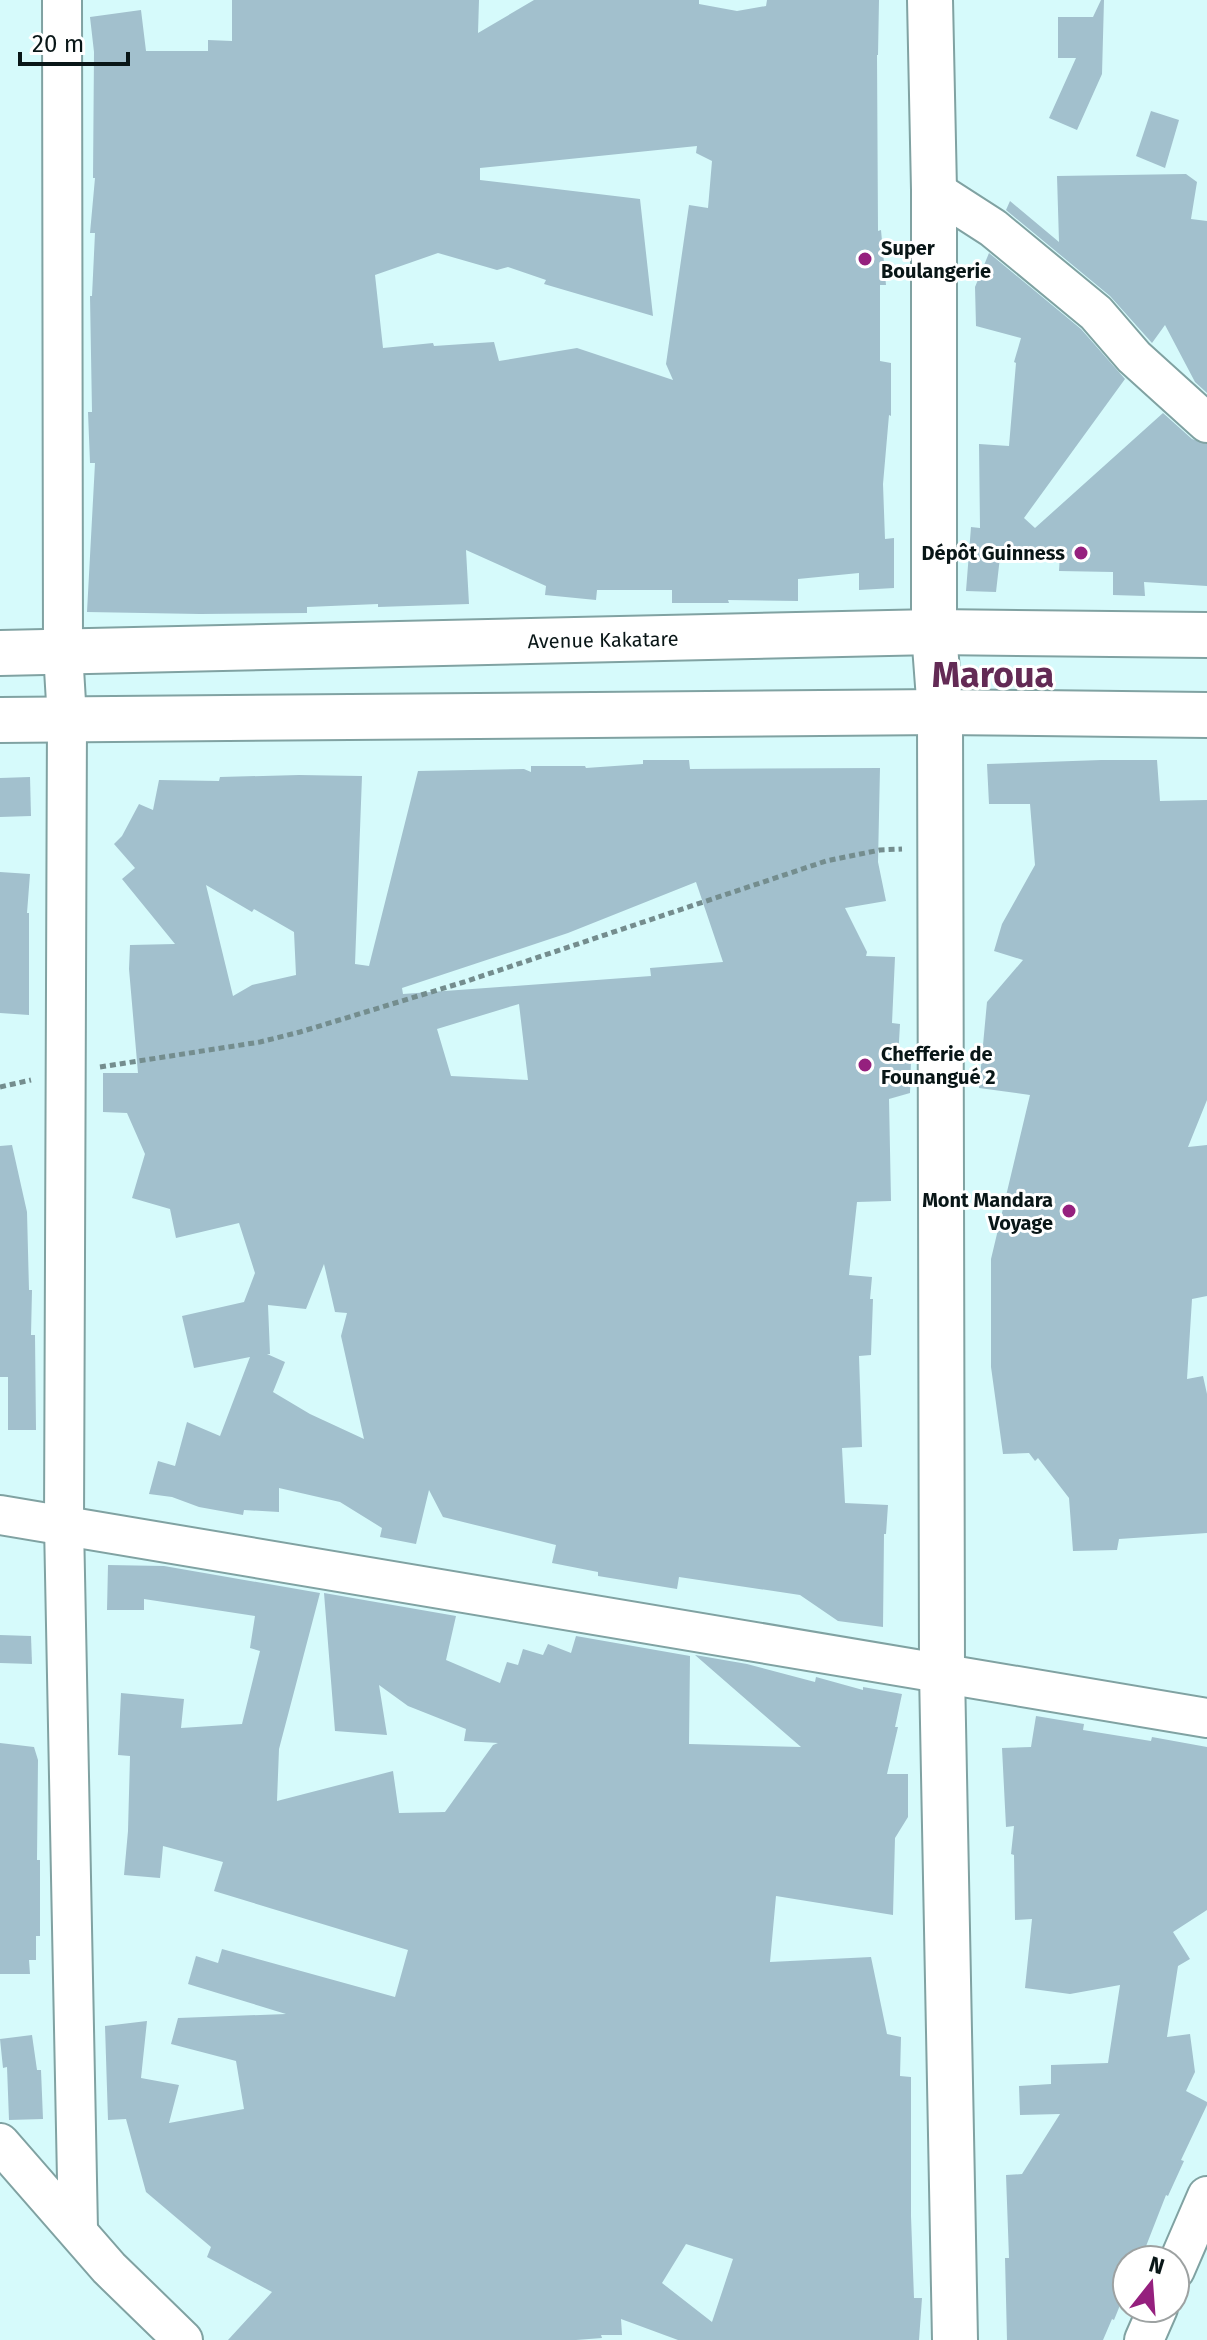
<svg xmlns="http://www.w3.org/2000/svg" width="1207" height="2340" font-family="'Fira Sans',sans-serif">
	<style>
		.building { fill: #a2c0cd; fill-rule: evenodd }
		.lines { fill: none; stroke-linecap: round; stroke-linejoin: round }
		.minor-casing { stroke: #80a2a2; stroke-width: 42 }
		.major-casing { stroke: #80a2a2; stroke-width: 48 }
		.path { stroke: #748d8e; stroke-width: 5; stroke-dasharray: 6 4; stroke-linecap: butt }
		.minor { stroke: #fff; stroke-width: 38 }
		.major { stroke: #fff; stroke-width: 44 }
		.poi-dot { fill: #95207e; stroke: #fff; stroke-width: 3 }
		.labels { text-anchor: middle; stroke-width: 6; stroke-linejoin: round; paint-order: stroke }
		.poi-label { font-size: 20px; font-weight: bold; fill: #091617; stroke: #fff; text-anchor: start }
		.street-label { font-size: 20px; fill: #091617; stroke: #fff }
		.town-label { font-size: 36px; font-weight: bold; fill: #632a55; stroke: #fff }
	</style>
	<rect width="100%" height="100%" fill="#d6fafb"/>
	<!-- building -->
	<g class="building">
		<path d="M232 0H479L478 33 534 0H699V4L737 11 766 6 767 0H879L878 55H877L878 231 881 230 886 285H880V361L891 363V416L889 415 883 484 885 539 894 538V588L859 590V573L798 579V601L728 600 729 603H672V590H597L596 600 545 595 546 586 466 550 469 604 378 607V604L307 607V613L200 614 87 612 95 463H90L88 412H92L90 296H92L95 233H90L95 178H93L94 52 90 17 141 10 146 51H208V40L232 41ZM697 146 696 153 712 161 708 208 689 205 666 364 673 380 577 348 499 361 494 342 434 346 433 343 383 348 375 275 438 253 497 270 508 267 546 280 544 284 653 316 640 199 480 180V168Z"/>
		<path d="M1101 0H1104L1102 74 1077 130 1049 118 1076 58H1058V17H1093Z"/>
		<path d="M1151 111 1179 120 1165 168 1136 156Z"/>
		<path d="M1186 174 1197 182 1191 219 1207 221V393L1195 382 1165 325 1152 343 1110 296 1006 210 1010 201 1059 242 1057 176Z"/>
		<path d="M989 253 1081 329 1125 379 1024 518 1035 528 1163 413 1192 439 1207 444V586L1144 582 1145 596 1113 595V572L1059 571 1060 555 1000 557 996 592 966 591 971 527 980 528 979 444 1009 446 1016 363 1014 362 1021 338 976 326 975 287Z"/>
		<path d="M643 760H689L690 769 880 768 878 862 886 901 845 908 867 952 866 956 895 957 892 1023 900 1024 898 1059 911 1060 910 1093 889 1099 891 1201 857 1202 849 1275 872 1277 870 1299H873L871 1355 859 1356 862 1447 842 1448 845 1503 888 1505 886 1534H884L883 1627 838 1621 800 1595 679 1577 677 1589 598 1576V1572L552 1563 556 1545 443 1517 429 1490 416 1544 380 1537 382 1528 340 1502 279 1488V1512L244 1510 243 1515 199 1507 172 1497 149 1494 158 1461 175 1466 187 1422 220 1436 250 1357 194 1368 182 1316 244 1302 255 1273 239 1223 176 1238 170 1209 132 1198 145 1154 127 1113 103 1112V1073H138L129 969 130 945 175 944 122 879 135 868 114 844 122 836 139 804 153 810 159 780 219 781 220 777 299 775 362 776 355 964 369 966 418 771 524 769 531 772V766H585L586 768 643 764ZM696 882 723 962 650 968 651 976 403 994 402 988 568 933ZM206 885 252 912 254 909 294 932 296 975 252 985 233 996ZM519 1004 528 1080 451 1076 437 1029ZM324 1264 335 1312 347 1313 341 1336 364 1439 310 1414 273 1392 285 1362 267 1354H270L268 1305 306 1309Z"/>
		<path d="M1101 760H1157L1160 801 1207 800V1100L1188 1147 1207 1145V1296L1192 1299 1187 1379 1203 1376 1207 1394V1533L1119 1539 1117 1550 1073 1551 1069 1498 1038 1458 1035 1461 1029 1453 1003 1454 991 1367V1259L1030 1095 979 1088 987 1002 1023 960 994 951 1002 924 1035 865 1030 804H989L987 764Z"/>
		<path d="M30 777 31 816 0 817V778Z"/>
		<path d="M0 872 30 874 27 913H29V1015L0 1013Z"/>
		<path d="M12 1145 27 1212 29 1290H32L31 1335H35L36 1430H8V1377H0V1146Z"/>
		<path d="M108 1565 164 1566 320 1593 279 1749 277 1801 393 1771 399 1813 445 1812 493 1745 498 1743 464 1741 466 1729 408 1706 379 1685 387 1735 335 1731 324 1593 456 1616 446 1660 500 1683 507 1662 518 1665 523 1649 543 1655 548 1644 571 1653 576 1636 690 1656 689 1744 801 1747 695 1655 747 1664 815 1682 816 1677 863 1690V1687L902 1694 895 1727H898L887 1774H908V1817L895 1838 893 1915 776 1896 770 1962 871 1957 887 2034 901 2037 900 2076 911 2077V2216L914 2298H922L919 2340H678L621 2319 622 2335H601L602 2338 576 2340H228L272 2292 207 2257 211 2247 146 2192 126 2119 108 2120 105 2026 147 2021 141 2078 179 2085 169 2123 244 2109 236 2061 171 2044 178 2018 286 2014 188 1984 196 1956 218 1963 222 1949 395 1997 408 1950 214 1891 223 1862 163 1846 160 1878 124 1875 128 1831 130 1756 118 1755 121 1693 184 1699 181 1728 242 1724 260 1651 250 1648 255 1616 144 1599V1610H107ZM686 2244 733 2259 712 2322 662 2283Z"/>
		<path d="M0 1635 31 1636 32 1664 0 1663Z"/>
		<path d="M1036 1716 1084 1724 1083 1730 1151 1741 1152 1737 1207 1747V1910L1173 1932 1190 1959 1178 1966 1167 2037 1190 2034 1195 2072 1186 2091 1207 2102V2105L1181 2160 1184 2161 1168 2196 1166 2195 1141 2259 1127 2255V2288L1114 2320 1112 2319 1103 2340H1007L1005 2258H1009L1006 2175 1022 2174 1060 2114 1020 2115 1019 2086 1051 2084V2065L1108 2063 1120 1985 1070 1994 1025 1988 1032 1919 1015 1920 1014 1855 1011 1854 1014 1826 1006 1827 1002 1748 1031 1747Z"/>
		<path d="M0 1743 34 1747 38 1760 37 1860H40V1936H36V1960H29L30 1974H0Z"/>
		<path d="M32 2035 37 2070H41L43 2119 9 2120 7 2067 3 2068 0 2039Z"/>
	</g>
	<g class="lines">
		<defs>
			<g id="minor">
				<path d="M62 0 63 652 67 719 64 1524 78 2230"/>
				<path d="M934 190 993 228 1096 313 1134 357 1207 423"/>
				<path d="M0 1515 1207 1718"/>
				<path d="M0 2143 109 2268 183 2340"/>
				<path d="M1175 2270 1207 2196"/>
				<path d="M1144 2340 1158 2308"/>
			</g>
			<g id="major">
				<path d="M930 0 934 190V632L940 712 942 1672 955 2340"/>
				<path d="M0 653 934 632 1207 635"/>
				<path d="M0 720 940 712 1207 715"/>
			</g>
		</defs>
		<!-- minor casing -->
		<use href="#minor" class="minor-casing"/>
		<!-- major casing -->
		<use href="#major" class="major-casing"/>
		<!-- path -->
		<g class="path">
			<path d="M100 1067 260 1042 300 1032 464 982 826 861 880 850 902 849"/>
			<path d="M0 1087 31 1080"/>
		</g>
		<!-- minor -->
		<use href="#minor" class="minor"/>
		<!-- major -->
		<use href="#major" class="major"/>
	</g>
	<!-- markers -->
	<g class="poi-dot">
		<circle cx="865" cy="259" r="8"/>
		<circle cx="1081" cy="553" r="8"/>
		<circle cx="865" cy="1065" r="8"/>
		<circle cx="1069" cy="1211" r="8"/>
	</g>
	<g class="labels">
		<!-- poi labels -->
		<g class="poi-label">
			<text x="881" y="255">Super<tspan x="881" dy="23">Boulangerie</tspan></text>
			<text x="1065" y="560" text-anchor="end">Dépôt Guinness</text>
			<text x="881" y="1061">Chefferie de<tspan x="881" dy="23">Founangué 2</tspan></text>
			<text x="1053" y="1207" text-anchor="end">Mont Mandara<tspan x="1053" dy="23">Voyage</tspan></text>
		</g>
		<!-- street labels -->
		<g class="street-label">
			<text transform="translate(603 640) rotate(-1)" y="7">Avenue Kakatare</text>
		</g>
		<!-- town labels -->
		<g class="town-label">
			<text x="993" y="687">Maroua</text>
		</g>
	</g>
	<!-- north arrow -->
	<g transform="translate(1151 2284) rotate(17)"><circle r="38" fill="#ffffff" stroke="#9da2a2" stroke-width="2"/>
	<path d="M0-6L14 30L0 20L-14 30Z" fill="#95207e"/>
	<text y="-12" font-size="22" font-weight="bold" text-anchor="middle" fill="#091617">N</text>
	</g>
	<!-- scale -->
	<path d="M20 52v12h108v-12" fill="none" stroke="#091617" stroke-width="4"/>
	<text x="32" y="52" font-size="24" fill="#091617" stroke="#ffffff" stroke-width="6" paint-order="stroke">20 m</text>
</svg>
